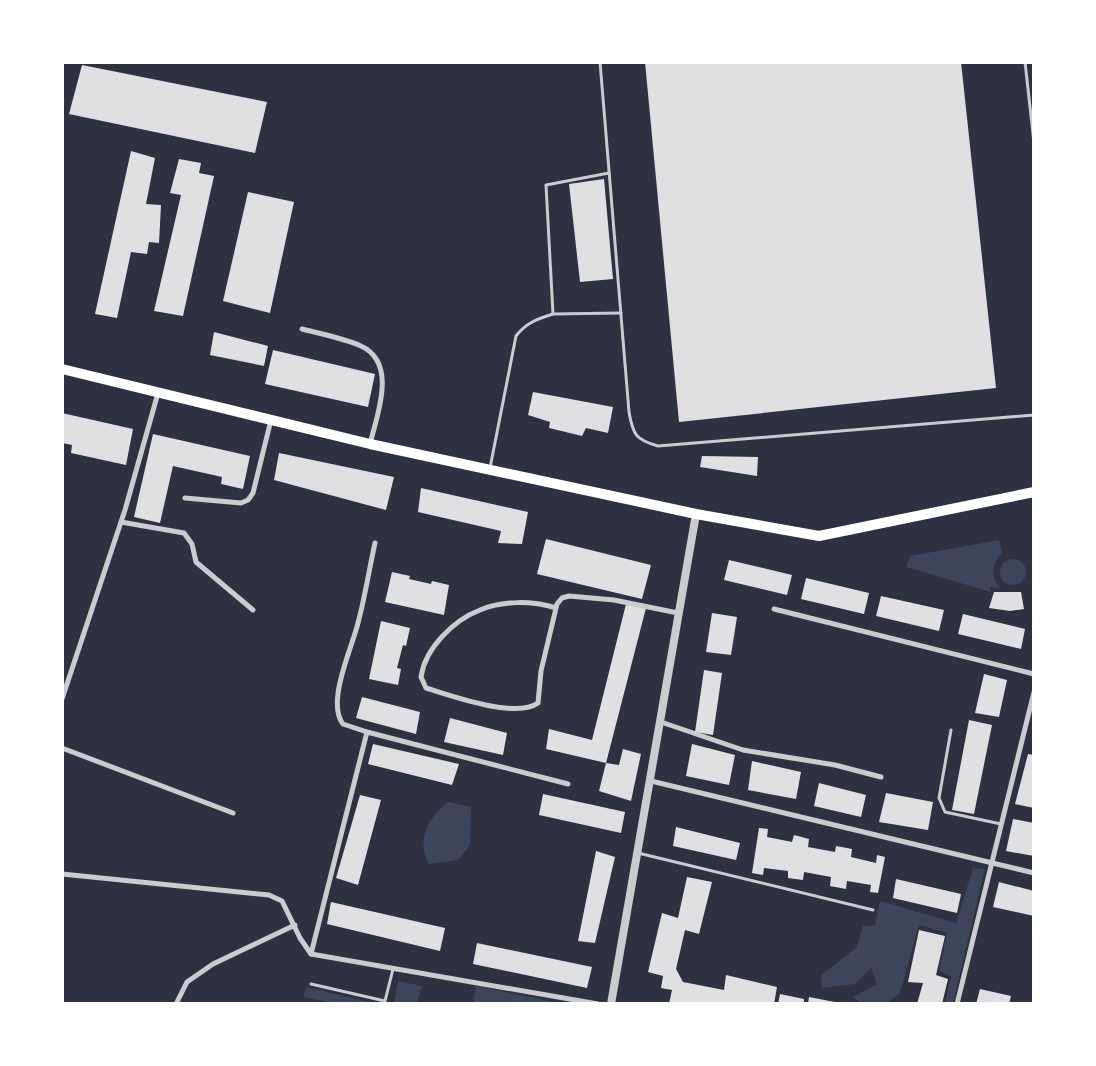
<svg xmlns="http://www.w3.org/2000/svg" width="1096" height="1066" font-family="Karla,sans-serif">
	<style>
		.green { fill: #3c4559 }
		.building { fill: #e0e0e3 }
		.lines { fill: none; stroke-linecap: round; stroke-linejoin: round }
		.service { stroke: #caccd0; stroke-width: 3 }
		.minor { stroke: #caccd0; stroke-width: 5 }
		.tertiary { stroke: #caccd0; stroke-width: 8 }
		.primary { stroke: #fff; stroke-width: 10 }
	</style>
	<rect width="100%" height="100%" fill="#2d3142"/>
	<!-- green -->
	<g class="green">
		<path d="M999 540 1002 553C991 564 990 578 1002 589L990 587 991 592 906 567 910 556Z"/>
		<circle cx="1013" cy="572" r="13"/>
		<path d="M448 802 471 807 470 845 458 860 429 864C416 841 428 817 448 802Z"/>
		<path d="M973 868 985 869 953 1003H945L951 976 939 971 947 933 919 925 900 993 888 1003H861L853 997 877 984 871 968 855 984 822 988 821 975 857 947 863 926 875 925 880 901 956 923Z"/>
		<path d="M398 981 422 986 417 1003H394Z"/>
		<path d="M476 986 558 1003H473Z"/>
		<path d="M306 987 374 1003H333L303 997Z"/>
	</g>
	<!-- building -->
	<g class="building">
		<path d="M645 62H961L996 388 679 422Z"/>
		<path d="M82 65 267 102 255 153 69 114Z"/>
		<path d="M131 151 155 158 146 204 161 205 159 243 149 242 147 254 131 252 117 318 95 314Z"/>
		<path d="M179 159 201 163 199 173 214 176 183 316 154 311 181 195 170 193Z"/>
		<path d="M604 179 613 279 580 282 569 184Z"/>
		<path d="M248 192 294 202 270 313 223 301Z"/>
		<path d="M214 332 268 346 264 366 210 355Z"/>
		<path d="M273 350 375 374 368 407 265 384Z"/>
		<path d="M533 392 613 407 608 433 586 428 582 436 549 428 550 422 528 415Z"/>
		<path d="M62 413 133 429 126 465 71 453 72 445 62 443Z"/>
		<path d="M153 434 250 456 243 489 221 484 222 477 173 466 160 523 134 517Z"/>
		<path d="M279 453 394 477 386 510 274 480Z"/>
		<path d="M702 456 758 457 757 476 700 467Z"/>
		<path d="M421 488 528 512 522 544 498 543 501 531 418 512Z"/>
		<path d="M546 539 651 565 642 599 537 574Z"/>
		<path d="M729 560 792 575 787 595 724 580Z"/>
		<path d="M392 572 410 576 409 579 431 584 432 581 449 585 444 615 385 602Z"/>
		<path d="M806 578 869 593 864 614 801 599Z"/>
		<path d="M994 592H1021L1024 609 1010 611 989 608Z"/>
		<path d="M881 596 944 610 939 631 876 616Z"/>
		<path d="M626 604 646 608 606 763 546 749 549 729 592 740Z"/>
		<path d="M712 613 737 617 731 655 706 652Z"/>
		<path d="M963 614 1025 629 1021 649 958 634Z"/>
		<path d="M381 621 410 628 406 646 403 645 397 668 401 669 398 685 369 679Z"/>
		<path d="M704 670 722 673 713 735 695 732Z"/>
		<path d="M984 674 1007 680 999 717 975 713Z"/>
		<path d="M362 697 420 712 416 734 356 718Z"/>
		<path d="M450 718 507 733 503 755 444 742Z"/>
		<path d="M969 720 992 725 974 814 952 810Z"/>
		<path d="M373 744 459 764 452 785 368 764Z"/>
		<path d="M692 744 735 755 729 785 686 776Z"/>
		<path d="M623 749 641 754 631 801 599 791 606 763 619 765Z"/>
		<path d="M1028 754 1034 755V808L1015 804Z"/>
		<path d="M752 761 801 772 796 799 748 790Z"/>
		<path d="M819 783 866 795 861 817 814 806Z"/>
		<path d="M886 793 933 802 928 830 879 822Z"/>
		<path d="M543 794 625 812 621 833 539 815Z"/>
		<path d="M360 795 381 800 358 885 336 878Z"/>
		<path d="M1013 819 1034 823V856L1006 851Z"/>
		<path d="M676 827 740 843 736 860 673 846Z"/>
		<path d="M759 828 768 829 767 837 792 842 794 835 809 839 808 847 835 852 836 846 852 849 851 857 876 863 877 855 885 857 878 893 870 892 871 885 847 881 846 889 830 886 831 877 804 872 803 880 788 878V871L764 868 763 875 752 873Z"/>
		<path d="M596 851 615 857 595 943 578 941Z"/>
		<path d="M687 877 712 882 699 934 685 930 676 969 683 982 724 990 726 975 777 987 774 1004H669L672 990 661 988 663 976 648 972 662 913 678 918Z"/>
		<path d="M896 879 961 894 957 913 893 898Z"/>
		<path d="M999 882 1034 891V916L993 907Z"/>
		<path d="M331 902 445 928 440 951 327 924Z"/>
		<path d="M919 930 945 936 936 975 948 979 942 1004H917L923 983 908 982Z"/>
		<path d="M477 943 592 967 587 988 473 964Z"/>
		<path d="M980 989 1011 996 1009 1004H976Z"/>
		<path d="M780 994 804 999V1004H778Z"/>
		<path d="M809 997 840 1003V1004H808Z"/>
	</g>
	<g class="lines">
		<!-- service -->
		<g class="service">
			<path d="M600 62 629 412C633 435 636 440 658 446L1034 415"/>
			<path d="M1025 62 1034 143"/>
			<path d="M609 173 546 185 553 314 621 313"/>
			<path d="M490 468 516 336C526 323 537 319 553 314"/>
			<path d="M951 730 939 798 945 812 1001 824"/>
			<path d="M638 853 873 910"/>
			<path d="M311 984 385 1001 393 969"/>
		</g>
		<!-- minor -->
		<g class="minor">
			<path d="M302 329C321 334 343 338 361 346 398 363 377 415 370 444"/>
			<path d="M185 498 241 503 248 500 253 493 271 420"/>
			<path d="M121 522 184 533 192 544 196 562 253 610"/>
			<path d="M556 608C533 601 503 600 480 610 454 620 425 648 421 677L426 688C451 696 516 719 538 703L541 671 557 604 562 598 569 596 614 600 678 613"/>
			<path d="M774 609 1034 674"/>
			<path d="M62 699 125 510 158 393"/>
			<path d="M661 722 743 750 835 765 881 777"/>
			<path d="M367 732 343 724C326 702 352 648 358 623 365 597 369 570 375 543"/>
			<path d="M62 748 233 813"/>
			<path d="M651 781 1034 873"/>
			<path d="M62 874 269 895 282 901 300 938 311 954 598 1004"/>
			<path d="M311 954 367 732 568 784"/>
			<path d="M176 1004 187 982 213 964 295 925"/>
			<path d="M957 1004 1034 692"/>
		</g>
		<!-- tertiary -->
		<path class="tertiary" d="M611 1004 696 514"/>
		<!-- primary -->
		<path class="primary" d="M62 369 370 444 696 514 819 536 1034 492"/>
	</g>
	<!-- border -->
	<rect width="1096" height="1066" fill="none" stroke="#ffffff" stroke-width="128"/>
</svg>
